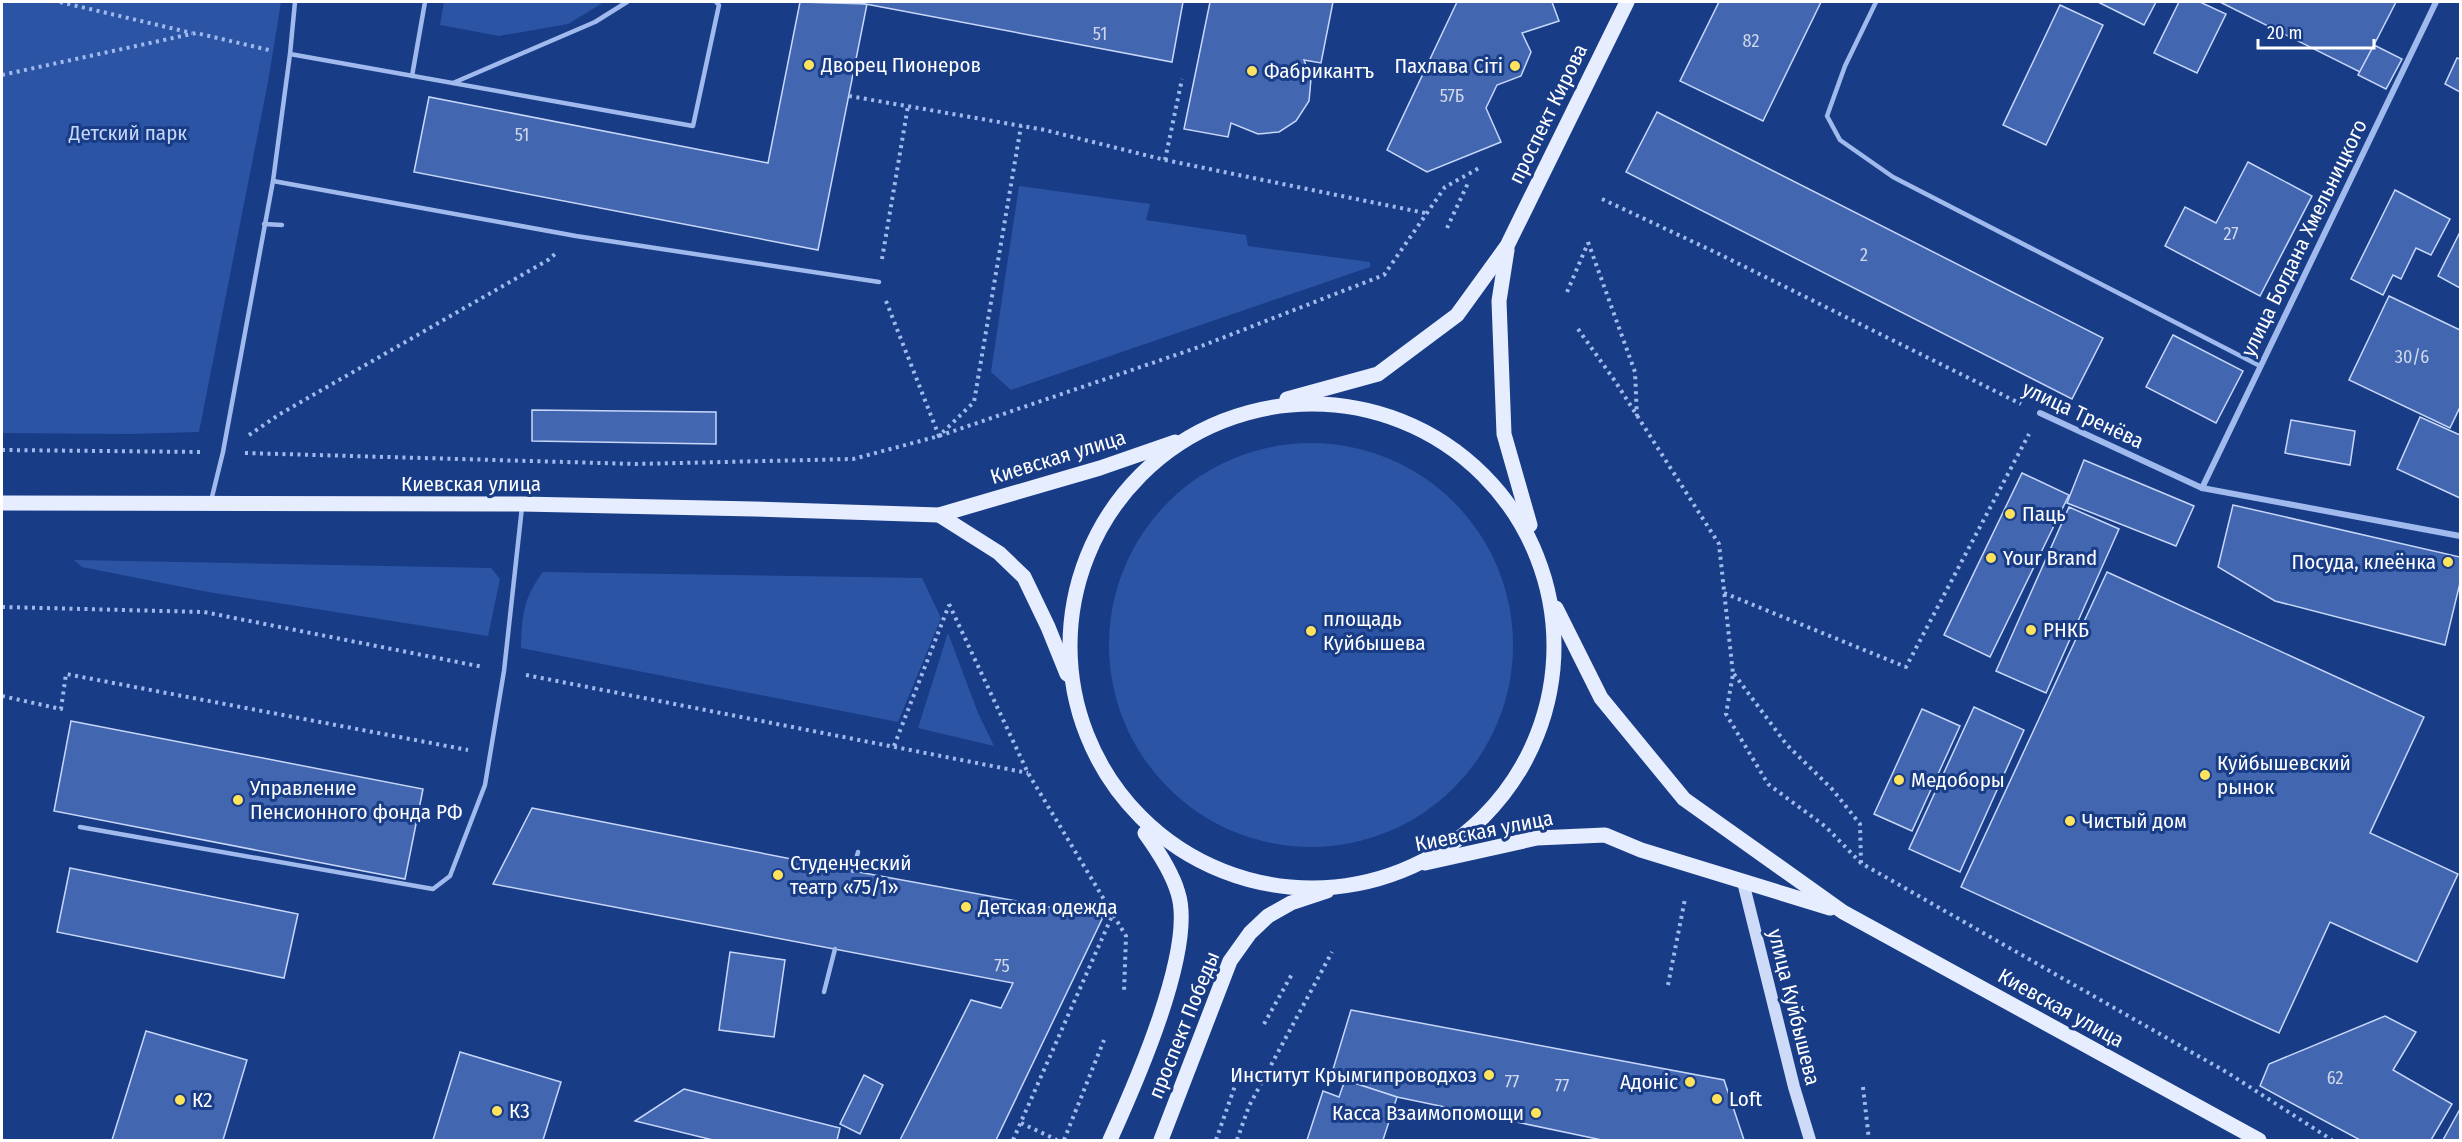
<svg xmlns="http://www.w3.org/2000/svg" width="2462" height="1142" font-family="'Fira Sans Condensed',sans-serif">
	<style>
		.green { fill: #2c54a5 }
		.building { fill: #4266b0; stroke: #c6d7f9; stroke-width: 1.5 }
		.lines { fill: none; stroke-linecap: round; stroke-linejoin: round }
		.path { stroke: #a0baed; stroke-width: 4; stroke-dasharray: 3 4.5; stroke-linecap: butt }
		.service { stroke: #a0baed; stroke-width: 4.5 }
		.minor { stroke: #a0baed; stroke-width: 6 }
		.secondary { stroke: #cddbf9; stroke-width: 12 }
		.primary { stroke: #e6edff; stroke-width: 15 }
		.poi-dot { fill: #ffe35c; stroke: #193c87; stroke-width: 2 }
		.labels { text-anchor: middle; stroke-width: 6; stroke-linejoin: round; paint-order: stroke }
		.number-label { font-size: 18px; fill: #d0d9eb }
		.poi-label { font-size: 21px; fill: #fff; stroke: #193c87; text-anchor: start }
		.street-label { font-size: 21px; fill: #fff; stroke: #193c87 }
		.park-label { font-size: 21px; fill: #c6d7f9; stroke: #193c87 }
	</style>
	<rect width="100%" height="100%" fill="#193c87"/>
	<!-- green -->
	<g class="green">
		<path d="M2 2H281L268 82 199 432 130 434 2 433Z"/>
		<path d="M444 2H604L568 24 499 36 440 25Z"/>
		<path d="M1019 186 1150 204 1146 220 1246 235 1248 246 1370 262V267L1011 390 991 372Z"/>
		<circle cx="1311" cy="645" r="202"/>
		<path d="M74 560 491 568 500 579 488 636 208 592 82 567Z"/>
		<path d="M543 572 922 578 941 618 898 722 521 648C522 616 523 598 543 572Z"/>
		<path d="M948 633 978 713 994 746 918 728Z"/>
	</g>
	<!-- building -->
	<g class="building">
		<path d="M800 2 867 4 818 250 414 172 429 97 768 163Z"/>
		<path d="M855 2H1183L1172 62Z"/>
		<path d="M1210 2H1333L1321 63 1304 60 1311 79 1309 101 1296 121 1279 132 1258 134 1231 123 1228 137 1184 129Z"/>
		<path d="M1457 2H1552L1559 21 1522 33 1531 52 1521 76 1497 85 1486 108 1501 142 1427 172 1387 150Z"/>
		<path d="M1719 2H1821L1763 121 1680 81Z"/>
		<path d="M2098 2H2156L2144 25Z"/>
		<path d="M2179 2H2200L2226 14 2197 73 2154 53Z"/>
		<path d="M2220 2H2396L2360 72Z"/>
		<path d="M2060 5 2103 25 2046 145 2003 125Z"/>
		<path d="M2374 45 2402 59 2386 89 2358 75Z"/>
		<path d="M2457 58 2460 59V92L2445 84Z"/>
		<path d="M1657 112 2103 338 2072 399 1626 172Z"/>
		<path d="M2248 162 2312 196 2260 296 2165 246 2185 207 2216 223Z"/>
		<path d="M2395 190 2450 219 2431 255 2416 248 2401 279 2393 275 2383 295 2351 279Z"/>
		<path d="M2460 232V288L2438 276Z"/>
		<path d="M2389 296 2460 330V407L2450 428 2349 380Z"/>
		<path d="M2173 335 2243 371 2216 423 2146 387Z"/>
		<path d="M532 410 716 412V444L532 441Z"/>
		<path d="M2420 417 2460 435V498L2397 469Z"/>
		<path d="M2291 420 2355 431 2350 465 2285 453Z"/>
		<path d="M2084 460 2194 506 2176 546 2067 503Z"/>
		<path d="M2022 473 2069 495 1990 657 1944 635Z"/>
		<path d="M2233 505 2460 557V583L2445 645 2275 601 2218 567Z"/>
		<path d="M2069 507 2119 529 2046 693 1996 671Z"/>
		<path d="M2107 572 2424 717 2370 833 2458 874 2417 962 2330 922 2279 1033 1961 887Z"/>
		<path d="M1974 707 2024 730 1960 872 1909 849Z"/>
		<path d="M1922 709 1960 726 1912 831 1874 814Z"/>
		<path d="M71 721 423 789 405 879 54 811Z"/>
		<path d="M532 808 853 871 1103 917 996 1140H900L971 1000 1001 1008 1013 983 493 884Z"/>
		<path d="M70 868 298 914 284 978 57 932Z"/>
		<path d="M730 952 785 960 774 1037 719 1030Z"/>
		<path d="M1351 1010 1724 1080 1744 1140H1602L1397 1097 1331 1076Z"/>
		<path d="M2385 1016 2416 1032 2393 1070 2452 1104 2431 1140H2360L2260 1086 2269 1064Z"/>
		<path d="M146 1031 247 1060 223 1140H112Z"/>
		<path d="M460 1052 561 1082 543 1140H433Z"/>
		<path d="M864 1075 883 1085 860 1134 840 1124Z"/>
		<path d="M1345 1080 1397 1097 1383 1140H1307L1323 1091 1339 1097Z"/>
		<path d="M684 1089 840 1128 837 1140H713L635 1121Z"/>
		<path d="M2460 1109V1140H2443Z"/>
	</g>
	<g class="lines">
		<!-- path -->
		<g class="path">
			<path d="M60 2 192 33"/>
			<path d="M2 75 196 33 269 50"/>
			<path d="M849 96 1045 130 1165 160 1425 213"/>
			<path d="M1165 160 1182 79"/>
			<path d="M1602 199 1717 253 2021 404"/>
			<path d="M1447 228 1468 183"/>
			<path d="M1588 242 1635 372 1637 416"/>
			<path d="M882 259 908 106"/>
			<path d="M1567 292 1588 243"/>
			<path d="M886 301 939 436 974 402 1021 126"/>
			<path d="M1578 329 1615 381 1719 544 1733 674 1726 714 1768 784 1826 827 1861 863 2228 1073 2332 1140"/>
			<path d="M249 435 280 414 548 260 555 254"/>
			<path d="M2 450 202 452"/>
			<path d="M245 453 636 464 853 459 939 436 1199 347 1384 275 1445 187 1481 167"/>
			<path d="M1724 593 1906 667 2029 434"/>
			<path d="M949 604 1028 773 1126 936 1124 993"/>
			<path d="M2 607 204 612 483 667"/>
			<path d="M1734 674 1787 745 1832 789 1860 824 1861 863"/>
			<path d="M526 675 1028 773"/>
			<path d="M2 696 61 709 66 674 468 750"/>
			<path d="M894 746 949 605"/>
			<path d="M1668 985 1685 899"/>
			<path d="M1264 1024 1292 974"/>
			<path d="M1863 1087 1869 1140"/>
			<path d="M1021 1123 1057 1140"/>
			<path d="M1013 1140 1112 916"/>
			<path d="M1064 1140 1104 1040"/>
			<path d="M1216 1140 1236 1083"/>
			<path d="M1237 1140 1249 1106 1332 952"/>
		</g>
		<!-- service -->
		<g class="service">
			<path d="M1876 2 1845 66 1827 116 1840 140 1893 177 2260 366"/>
			<path d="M290 54 693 126 719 5 716 2"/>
			<path d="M412 76 425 2"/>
			<path d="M453 83 595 22 627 2"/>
			<path d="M273 181 576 236 879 282"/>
			<path d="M264 224 282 225"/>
			<path d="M211 501 223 452 273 181 290 54 295 2"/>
			<path d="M80 827 433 889 450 876 485 785 504 671 522 507"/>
			<path d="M853 871 858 852"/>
			<path d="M824 992 835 949"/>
		</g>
		<!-- minor -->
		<g class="minor">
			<path d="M2040 413 2202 488 2460 536"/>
			<path d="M2202 488 2436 2"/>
		</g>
		<!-- secondary -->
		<path class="secondary" d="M1743 882 1794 1087 1810 1140"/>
		<!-- primary -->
		<g class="primary">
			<path d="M1507 250 1499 301 1504 434 1530 525"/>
			<path d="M1287 399 1378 374 1457 315 1507 246 1627 2"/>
			<circle cx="1312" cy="646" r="242"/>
			<path d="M2 503 522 504 754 509 939 515 1100 468 1175 442"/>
			<path d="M939 515 999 553 1024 577 1048 627 1067 674"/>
			<path d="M1556 608 1601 698 1684 799 1843 912 2259 1140"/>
			<path d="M1425 863 1537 838 1605 835 1641 850 1830 908"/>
			<path d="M1110 1140C1134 1087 1196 949 1178 893 1172 872 1158 851 1145 833"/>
			<path d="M1161 1140 1230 961 1250 933 1268 916 1291 903 1327 891"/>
		</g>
	</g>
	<!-- markers -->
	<g class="poi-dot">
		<circle cx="809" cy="65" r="6"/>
		<circle cx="1515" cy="66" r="6"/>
		<circle cx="1252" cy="71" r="6"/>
		<circle cx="2010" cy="514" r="6"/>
		<circle cx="1991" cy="558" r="6"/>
		<circle cx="2448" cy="562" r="6"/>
		<circle cx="2031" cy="630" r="6"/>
		<circle cx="1311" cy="631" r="6"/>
		<circle cx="2205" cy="775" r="6"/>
		<circle cx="1899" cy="780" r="6"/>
		<circle cx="238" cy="800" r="6"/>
		<circle cx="2070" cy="821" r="6"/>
		<circle cx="778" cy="875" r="6"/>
		<circle cx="966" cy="907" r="6"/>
		<circle cx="1489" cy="1075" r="6"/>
		<circle cx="1690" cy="1082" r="6"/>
		<circle cx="1717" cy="1099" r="6"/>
		<circle cx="180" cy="1100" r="6"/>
		<circle cx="497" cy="1111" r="6"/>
		<circle cx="1536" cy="1113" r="6"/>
	</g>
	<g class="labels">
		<!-- number labels -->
		<g class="number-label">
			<text x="1100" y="40">51</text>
			<text x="1751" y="47">82</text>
			<text x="1452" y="102">57Б</text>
			<text x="522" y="141">51</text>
			<text x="2231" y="240">27</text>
			<text x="1864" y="261">2</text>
			<text x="2412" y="363">30/6</text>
			<text x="1002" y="972">75</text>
			<text x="2335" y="1084">62</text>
			<text x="1512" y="1088">77</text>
			<text x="1562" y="1092">77</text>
		</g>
		<!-- poi labels -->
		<g class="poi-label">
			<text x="821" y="72">Дворец Пионеров</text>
			<text x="1503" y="73" text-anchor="end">Пахлава Сіті</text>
			<text x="1264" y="78">Фабрикантъ</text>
			<text x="2022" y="521">Паць</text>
			<text x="2003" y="565">Your Brand</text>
			<text x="2436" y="569" text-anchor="end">Посуда, клеёнка</text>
			<text x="1323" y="626">площадь<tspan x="1323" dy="24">Куйбышева</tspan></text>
			<text x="2043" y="637">РНКБ</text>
			<text x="2217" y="770">Куйбышевский<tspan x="2217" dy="24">рынок</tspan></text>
			<text x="1911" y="787">Медоборы</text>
			<text x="250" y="795">Управление<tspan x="250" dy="24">Пенсионного фонда РФ</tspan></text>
			<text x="2082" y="828">Чистый дом</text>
			<text x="790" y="870">Студенческий<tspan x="790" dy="24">театр «75/1»</tspan></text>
			<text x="978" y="914">Детская одежда</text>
			<text x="1477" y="1082" text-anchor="end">Институт Крымгипроводхоз</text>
			<text x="1678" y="1089" text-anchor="end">Адоніс</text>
			<text x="1729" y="1106">Loft</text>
			<text x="192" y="1107">К2</text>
			<text x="509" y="1118">К3</text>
			<text x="1524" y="1120" text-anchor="end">Касса Взаимопомощи</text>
		</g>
		<!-- street labels -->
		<g class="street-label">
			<text transform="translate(1548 114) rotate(-64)" y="7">проспект Кирова</text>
			<text transform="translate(2304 238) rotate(-64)" y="7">улица Богдана Хмельницкого</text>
			<text transform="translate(2083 415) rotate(25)" y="7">улица Тренёва</text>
			<text transform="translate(1058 457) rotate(-17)" y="7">Киевская улица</text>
			<text x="471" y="491">Киевская улица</text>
			<text transform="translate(1484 831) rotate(-11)" y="7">Киевская улица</text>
			<text transform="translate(1794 1007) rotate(76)" y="7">улица Куйбышева</text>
			<text transform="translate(2061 1008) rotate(29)" y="7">Киевская улица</text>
			<text transform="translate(1184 1025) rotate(-68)" y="7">проспект Победы</text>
		</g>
		<!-- park labels -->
		<g class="park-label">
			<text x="128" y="140">Детский парк</text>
		</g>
	</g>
	<!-- border -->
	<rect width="2462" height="1142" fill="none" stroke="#ffffff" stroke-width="6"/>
	<!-- scale -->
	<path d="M2258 39v9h116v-9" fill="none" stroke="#ffffff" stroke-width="3"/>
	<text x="2267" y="39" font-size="18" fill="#ffffff" stroke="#193c87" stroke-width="4.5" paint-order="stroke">20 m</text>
</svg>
